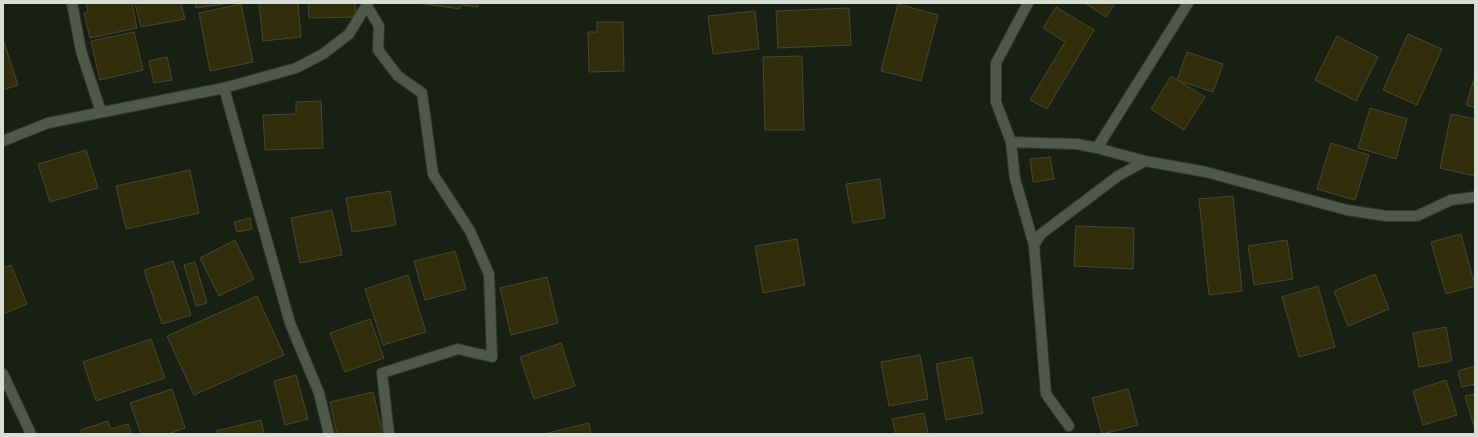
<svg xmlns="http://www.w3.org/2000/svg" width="1478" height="437" font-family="'Asap Condensed',sans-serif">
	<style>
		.building { fill: #322e0b; stroke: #484635 }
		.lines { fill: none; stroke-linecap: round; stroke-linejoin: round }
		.street-casing { stroke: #333930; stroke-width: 12 }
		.street { stroke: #4f5949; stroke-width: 10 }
	</style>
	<rect width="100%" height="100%" fill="#182013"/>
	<!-- building -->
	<g class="building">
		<path d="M86 3H132L137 28 90 38 84 13 88 12Z"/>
		<path d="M135 3H181L185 19 141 27Z"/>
		<path d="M195 3H231L196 8Z"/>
		<path d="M259 3H298L301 37 263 41Z"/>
		<path d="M308 3H355L356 17 309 18Z"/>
		<path d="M418 3H478V7L461 5 460 9Z"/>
		<path d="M1085 3H1115L1106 17Z"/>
		<path d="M241 4 253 62 210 71 199 13Z"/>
		<path d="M898 4 938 15 921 81 881 71Z"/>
		<path d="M1056 7 1094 30 1047 109 1030 100 1065 42 1043 28Z"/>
		<path d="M849 8 851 45 778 48 776 11Z"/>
		<path d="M755 11 759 49 713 54 708 16Z"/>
		<path d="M597 22H623L624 71 589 72 588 32H597Z"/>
		<path d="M134 32 143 70 100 80 91 41Z"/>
		<path d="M1408 34 1442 49 1417 105 1383 90Z"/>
		<path d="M1337 36 1378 57 1356 101 1315 80Z"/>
		<path d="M3 39 18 85 3 90Z"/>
		<path d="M1187 52 1223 64 1213 92 1177 80Z"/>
		<path d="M802 56 804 130H765L763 57Z"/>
		<path d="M167 57 172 80 154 83 149 61Z"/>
		<path d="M1171 76 1205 97 1184 130 1151 109Z"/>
		<path d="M1475 76V108L1466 105Z"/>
		<path d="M321 101 323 148 265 150 263 115 296 114V102Z"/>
		<path d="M1370 108 1407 119 1396 159 1358 148Z"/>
		<path d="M1451 114 1475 119V176L1440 168Z"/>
		<path d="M1331 143 1369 155 1355 200 1317 189Z"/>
		<path d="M86 150 98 188 50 202 38 164Z"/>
		<path d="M1050 157 1054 179 1033 182 1030 159Z"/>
		<path d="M190 170 199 213 126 229 116 186Z"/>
		<path d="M880 179 885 218 853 223 846 184Z"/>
		<path d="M390 191 396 225 352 232 346 198Z"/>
		<path d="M1233 196 1242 291 1209 295 1199 199Z"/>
		<path d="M332 210 342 255 300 263 291 218Z"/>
		<path d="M250 218 252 229 237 232 234 222Z"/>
		<path d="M1076 226 1134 228 1133 269 1074 266Z"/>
		<path d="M1461 234 1475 286 1446 294 1431 242Z"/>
		<path d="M797 239 805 285 763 293 755 246Z"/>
		<path d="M235 240 254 279 219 296 200 258Z"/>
		<path d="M1287 240 1293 279 1254 285 1248 246Z"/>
		<path d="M455 251 466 289 425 300 414 261Z"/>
		<path d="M173 261 191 315 162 324 144 270Z"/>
		<path d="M195 262 207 303 196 306 184 265Z"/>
		<path d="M11 265 27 304 3 314V268Z"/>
		<path d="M1375 274 1389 309 1348 326 1334 291Z"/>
		<path d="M408 275 426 332 383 345 365 289Z"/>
		<path d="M547 277 558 323 511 335 500 288Z"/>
		<path d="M1318 286 1335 347 1299 357 1282 297Z"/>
		<path d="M257 296 284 355 194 395 167 336Z"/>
		<path d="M370 319 384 358 345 372 330 333Z"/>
		<path d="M1446 327 1452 361 1419 367 1413 333Z"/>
		<path d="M151 339 165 378 96 401 83 362Z"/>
		<path d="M561 343 575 386 534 399 520 357Z"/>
		<path d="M920 355 928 399 889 406 881 362Z"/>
		<path d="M972 357 983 413 946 420 936 364Z"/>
		<path d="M1475 366V384L1462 387 1458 371Z"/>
		<path d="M296 375 308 419 285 425 274 381Z"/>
		<path d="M1446 380 1457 415 1423 425 1413 391Z"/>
		<path d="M172 389 185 428 168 434H141L130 403Z"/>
		<path d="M1128 389 1138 425 1102 434 1092 398Z"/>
		<path d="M373 392 383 434H337L330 402Z"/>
		<path d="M1475 394V430L1465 396Z"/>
		<path d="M924 413 928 434H896L892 419Z"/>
		<path d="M261 420 264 434H217L216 431Z"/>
		<path d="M108 421 111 429 128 424 132 434H82L81 430Z"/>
		<path d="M589 423 591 434H548V433Z"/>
	</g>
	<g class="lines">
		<defs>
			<g id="street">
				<path d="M72 3 81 51 101 112"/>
				<path d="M1028 3 996 63V102L1011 142 1015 179 1034 245"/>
				<path d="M367 6 379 26 378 50 398 76 422 93 433 174 470 231 489 274 492 357 458 349 382 373 389 434"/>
				<path d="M224 88 290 323 319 393 329 434"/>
				<path d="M3 141 48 123 224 88 296 68 323 54 349 34 368 3"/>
				<path d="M1011 142 1077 144 1097 148 1145 161"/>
				<path d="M1097 148 1188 3"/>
				<path d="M3 374 31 434"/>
				<path d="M1069 426 1046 394 1034 245 1041 234 1118 176 1145 161 1206 172 1347 210 1386 216H1417L1451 200 1475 197"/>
			</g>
		</defs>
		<!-- street casing -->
		<use href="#street" class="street-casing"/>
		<!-- street -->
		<use href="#street" class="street"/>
	</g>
	<!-- border -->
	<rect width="1478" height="437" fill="none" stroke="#d8ded5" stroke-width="8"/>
</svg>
